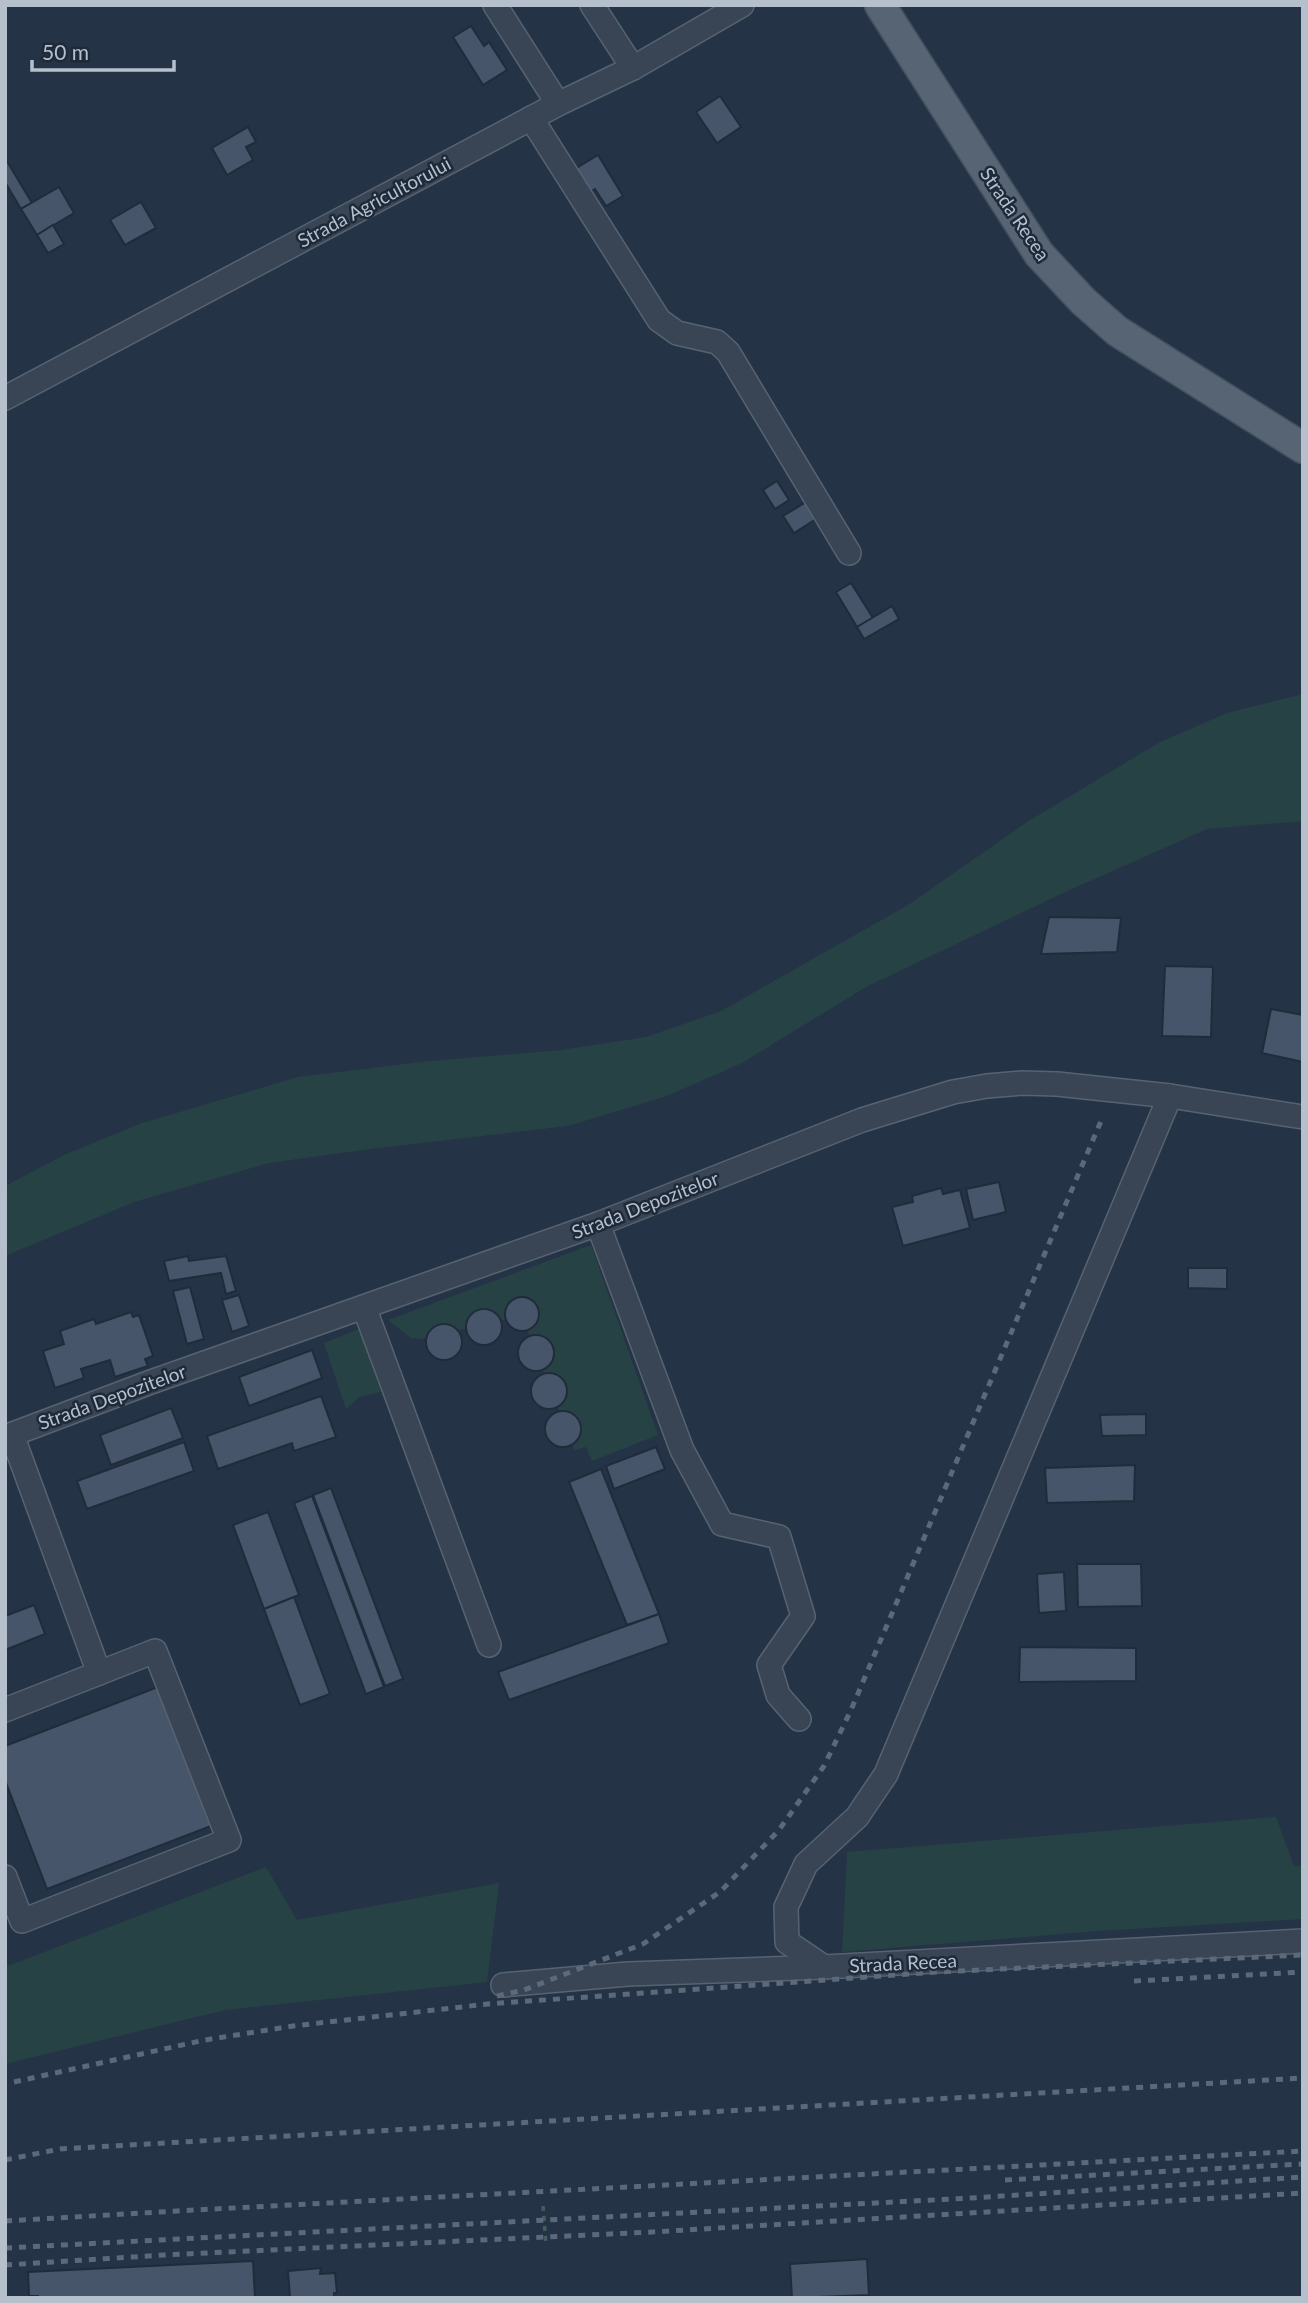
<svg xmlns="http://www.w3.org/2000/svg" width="1308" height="2303" font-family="Lato,sans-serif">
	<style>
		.green { fill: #274245 }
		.building { fill: #465569; stroke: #202c3b; stroke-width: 2 }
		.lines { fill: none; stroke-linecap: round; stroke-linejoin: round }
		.minor-casing { stroke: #576371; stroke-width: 26 }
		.major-casing { stroke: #434e5d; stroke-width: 33 }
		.path { stroke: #455f61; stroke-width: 3.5; stroke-dasharray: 5 5; stroke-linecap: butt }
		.minor { stroke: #394554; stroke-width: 23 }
		.major { stroke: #576474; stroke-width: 30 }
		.rail { stroke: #5b697b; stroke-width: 5; stroke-dasharray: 7 7; stroke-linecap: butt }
		.labels { text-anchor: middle; stroke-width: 5; stroke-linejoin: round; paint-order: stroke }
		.street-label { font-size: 19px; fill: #b6c0cd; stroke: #1e2a39 }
	</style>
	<rect width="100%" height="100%" fill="#243345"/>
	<!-- green -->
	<g class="green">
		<path d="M1303 694V821L1207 829 1063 893 866 987 742 1063 667 1096 568 1126 370 1149 269 1163 134 1202 5 1256V1186L64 1155 142 1123 298 1077 429 1061 561 1050 646 1037 721 1011 908 905 1027 822 1158 743 1227 713Z"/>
		<path d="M591 1245 658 1435 592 1461 586 1447 574 1450 522 1316 420 1339 411 1338 388 1320Z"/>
		<path d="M359 1329 381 1392 359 1397 346 1409 324 1343Z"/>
		<path d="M1276 1817 1294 1866H1303V1919L1099 1931 842 1952 847 1852Z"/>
		<path d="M266 1867 297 1920 499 1883 487 1982 225 2010 5 2064V1967Z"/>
	</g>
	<!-- building -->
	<g class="building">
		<path d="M471 26 484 46 489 42 507 70 483 85 453 37Z"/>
		<path d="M720 96 741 127 717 143 696 112Z"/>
		<path d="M248 127 256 142 246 147 253 160 227 175 212 148Z"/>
		<path d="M598 155 623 196 606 206 595 189 590 192 575 169Z"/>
		<path d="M5 158 32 203 21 209 5 182Z"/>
		<path d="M59 187 74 213 37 235 21 209Z"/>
		<path d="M141 202 156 228 125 245 110 220Z"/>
		<path d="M53 225 64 244 48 253 37 235Z"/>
		<path d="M777 481 789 500 775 509 763 490Z"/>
		<path d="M806 502 816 519 794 533 783 516Z"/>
		<path d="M851 583 873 618 857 627 836 592Z"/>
		<path d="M892 606 899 619 864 639 857 627Z"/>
		<path d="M1049 917 1121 918 1117 952 1041 954Z"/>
		<path d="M1165 966 1213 967 1211 1037 1162 1036Z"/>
		<path d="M1271 1009 1303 1015V1062L1262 1053Z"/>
		<path d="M999 1182 1006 1212 973 1220 966 1189Z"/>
		<path d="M941 1188 943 1194 960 1190 970 1228 903 1246 892 1207 913 1202 912 1196Z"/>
		<path d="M188 1256 189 1261 226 1256 236 1291 226 1294 221 1273 169 1281 164 1261Z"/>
		<path d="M1188 1268H1227V1289L1188 1288Z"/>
		<path d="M190 1287 204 1339 187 1344 173 1291Z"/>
		<path d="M239 1295 249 1326 232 1332 222 1300Z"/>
		<circle cx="522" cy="1314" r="17"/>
		<circle cx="484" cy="1327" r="18"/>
		<path d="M131 1312 133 1317 139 1315 153 1356 145 1359 148 1366 115 1377 110 1360 81 1369 84 1378 55 1388 43 1351 64 1344 60 1331 94 1319 96 1324Z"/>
		<circle cx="444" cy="1342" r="18"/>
		<circle cx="536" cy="1353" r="18"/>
		<path d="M312 1350 322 1378 249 1406 239 1377Z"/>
		<circle cx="549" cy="1391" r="18"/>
		<path d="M321 1396 336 1437 294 1451 292 1443 218 1469 207 1436Z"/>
		<path d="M171 1408 183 1438 111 1465 100 1435Z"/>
		<circle cx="563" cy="1429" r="18"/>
		<path d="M1146 1414V1435L1102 1436 1100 1415Z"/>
		<path d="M184 1442 194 1471 87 1509 77 1481Z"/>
		<path d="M656 1447 665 1469 614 1489 606 1466Z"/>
		<path d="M1135 1465 1134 1501 1047 1503 1045 1468Z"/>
		<path d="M601 1469 659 1614 627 1625 569 1482Z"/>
		<path d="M331 1488 403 1679 385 1686 313 1495Z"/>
		<path d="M312 1496 384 1687 366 1694 294 1503Z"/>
		<path d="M268 1512 299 1595 264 1609 233 1525Z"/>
		<path d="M1077 1564H1141L1142 1606 1078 1607Z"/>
		<path d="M1064 1572 1066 1611 1039 1613 1037 1574Z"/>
		<path d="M294 1597 330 1694 300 1705 264 1609Z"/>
		<path d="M34 1605 45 1634 5 1650V1616Z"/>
		<path d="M659 1614 669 1643 509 1700 498 1672Z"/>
		<path d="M1020 1647 1136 1648V1681L1019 1682Z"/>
		<path d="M158 1687 211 1826 47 1889 5 1780V1746Z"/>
		<path d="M867 2259 869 2295 792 2298 790 2264Z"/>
		<path d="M253 2261 255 2298H38V2296H29L28 2272Z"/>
		<path d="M321 2268 320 2274 335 2273 337 2293H334V2298H290L288 2271Z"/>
	</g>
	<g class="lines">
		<defs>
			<g id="minor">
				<path d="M495 5 558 104"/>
				<path d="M592 5 633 68"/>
				<path d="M531 118 659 320 677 333 717 342 728 352 849 553"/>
				<path d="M5 398 558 104 633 68 742 5"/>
				<path d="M598 1224 682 1450 722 1524 779 1537 803 1616 769 1665 778 1695 799 1719"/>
				<path d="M364 1307 489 1645"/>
				<path d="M12 1435 99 1673"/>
				<path d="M5 1437 151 1382 598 1224 862 1120 953 1092 987 1086 1022 1083 1057 1084 1170 1096 1303 1117"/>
				<path d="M5 1710 155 1651 229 1840 22 1921 5 1877"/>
				<path d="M824 1967 787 1942 786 1907 806 1864 857 1817 886 1774 1170 1096"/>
				<path d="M503 1985 628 1974 824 1967 1303 1941"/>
			</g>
			<path id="major" d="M880 5 1039 254 1083 301 1117 331 1303 448"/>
		</defs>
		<!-- minor casing -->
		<use href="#minor" class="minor-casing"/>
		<!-- major casing -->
		<use href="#major" class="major-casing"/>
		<!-- path -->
		<path class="path" d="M543 2206 546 2244"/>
		<!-- minor -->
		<use href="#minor" class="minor"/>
		<!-- major -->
		<use href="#major" class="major"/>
		<!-- rail -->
		<g class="rail">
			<path d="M1134 1981 1303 1972"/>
			<path d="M497 1996 524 1990 643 1944 720 1892 779 1830 824 1766 851 1710 1101 1121"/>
			<path d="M14 2082 205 2040 293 2026 488 2004 937 1972 1303 1955"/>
			<path d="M5 2160 60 2149 1303 2078"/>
			<path d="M1005 2180 1303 2164"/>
			<path d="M5 2221 177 2211 1303 2151"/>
			<path d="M5 2248 971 2198 1303 2177"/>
			<path d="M5 2265 164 2255 652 2232 1303 2193"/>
		</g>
	</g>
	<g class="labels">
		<!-- street labels -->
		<g class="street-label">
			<text transform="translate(374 202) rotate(-28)" y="7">Strada Agricultorului</text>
			<text transform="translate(1015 214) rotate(56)" y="7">Strada Recea</text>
			<text transform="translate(645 1205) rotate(-21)" y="7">Strada Depozitelor</text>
			<text transform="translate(112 1397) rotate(-20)" y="7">Strada Depozitelor</text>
			<text transform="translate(903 1963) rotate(-3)" y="7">Strada Recea</text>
		</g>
	</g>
	<!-- border -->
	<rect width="1308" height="2303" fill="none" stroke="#b6c0cd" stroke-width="14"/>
	<!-- scale -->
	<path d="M32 60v10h142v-10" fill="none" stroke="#b6c0cd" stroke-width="3.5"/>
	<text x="42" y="60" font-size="21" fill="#b6c0cd" stroke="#1e2a39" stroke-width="5" paint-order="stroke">50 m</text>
</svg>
